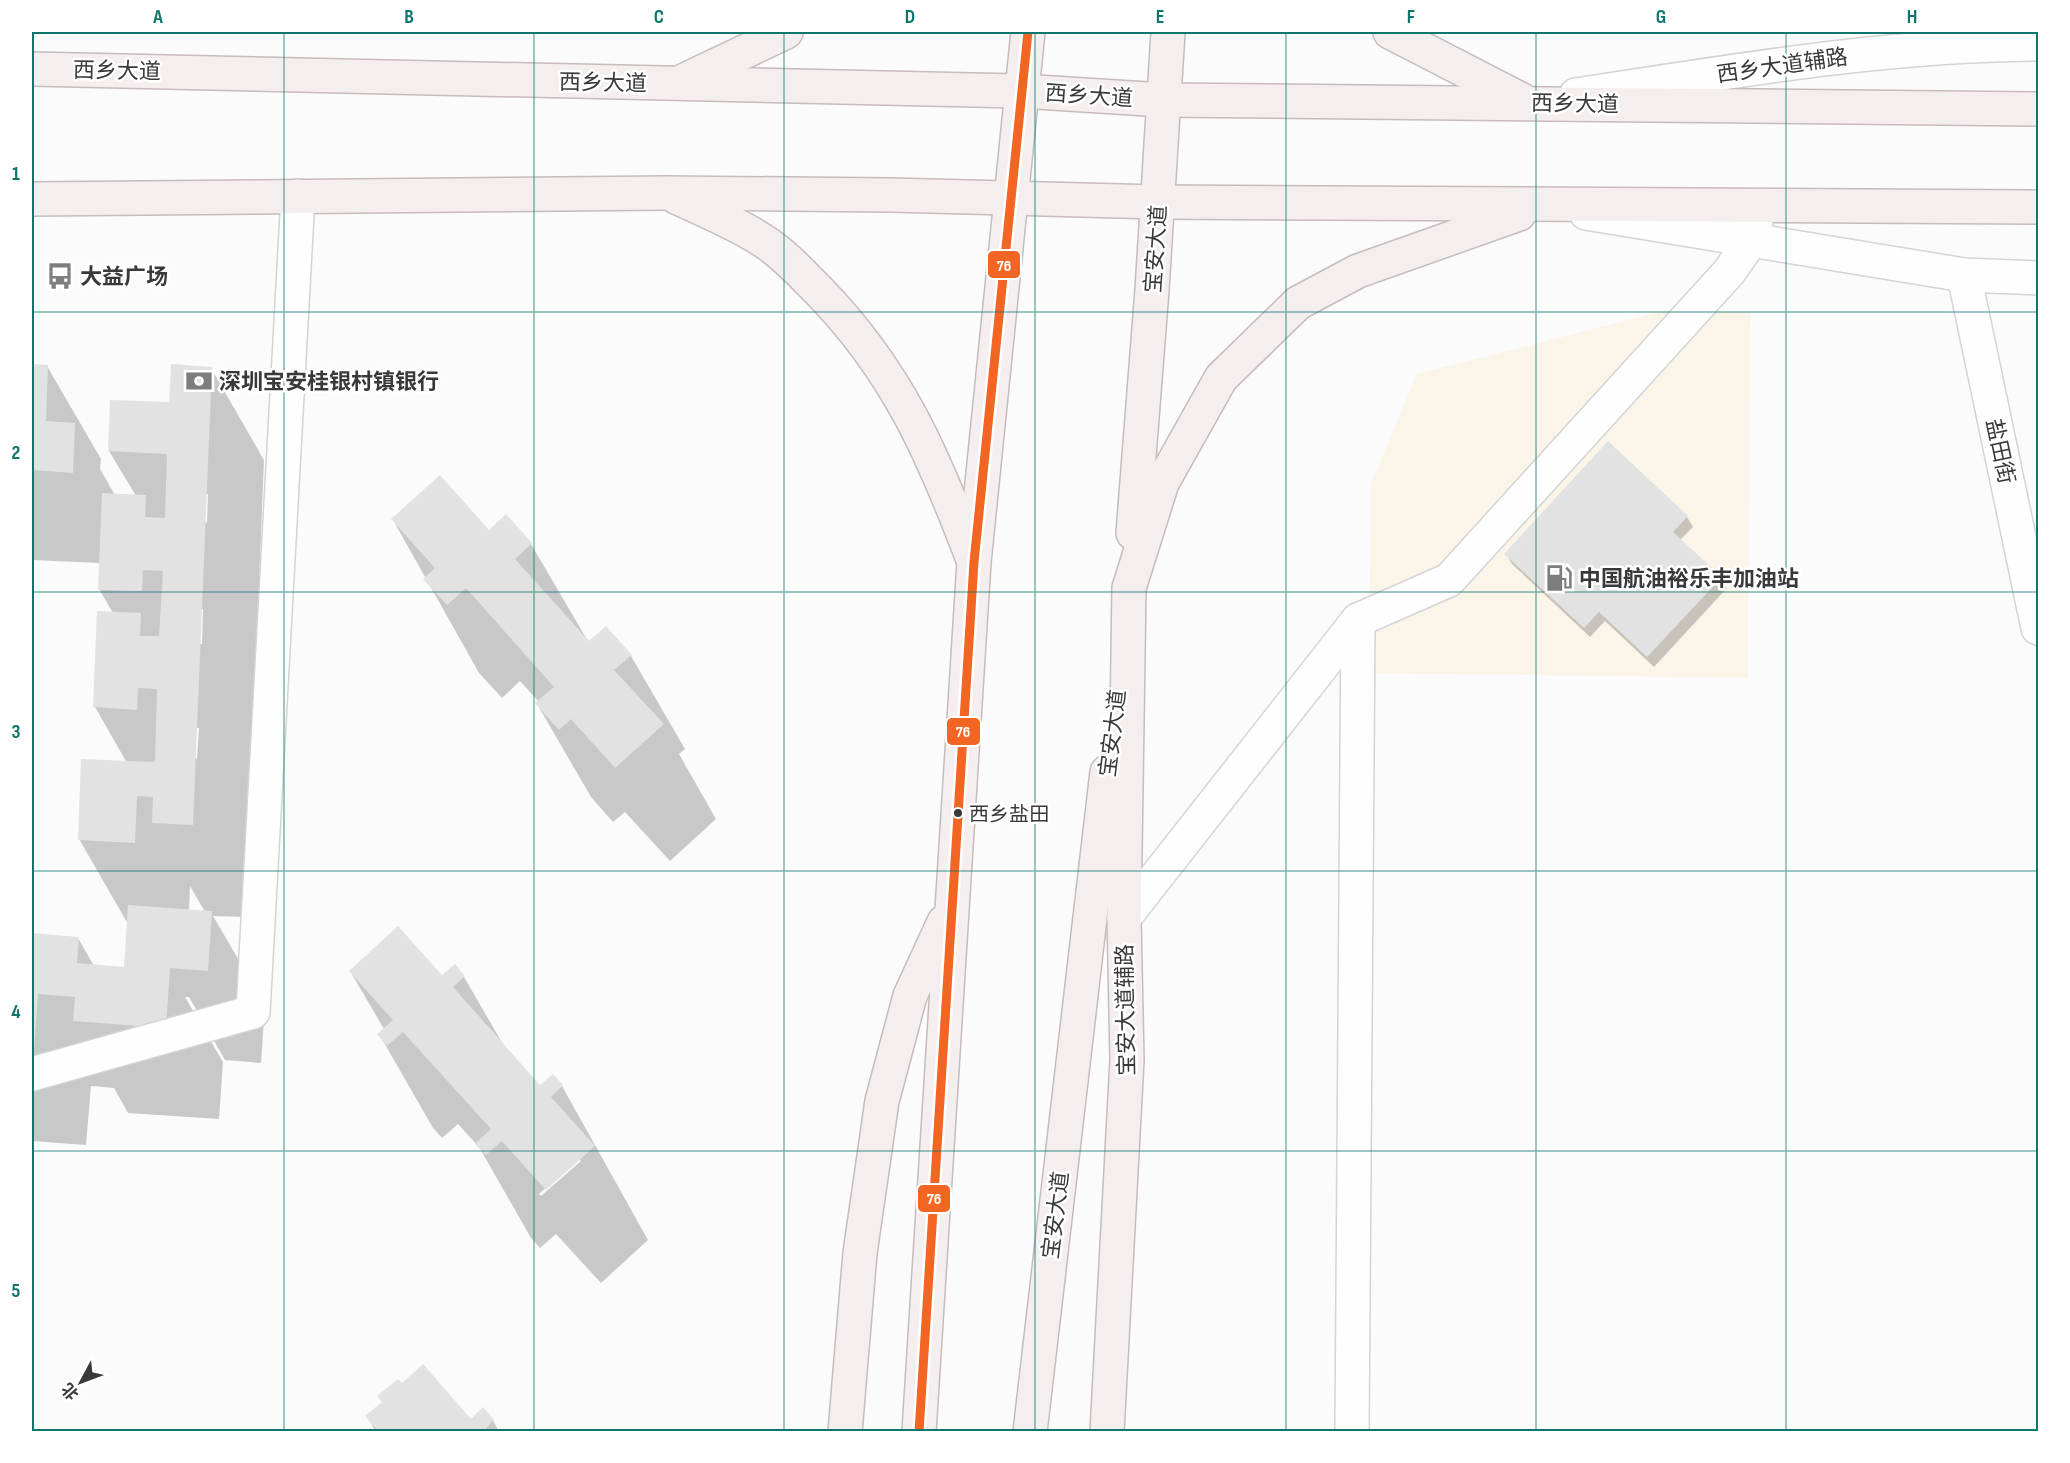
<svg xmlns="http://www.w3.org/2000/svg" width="2070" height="1463" font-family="'Sofia Sans Condensed','Noto Sans SC',sans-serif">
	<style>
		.commercial { fill: #fbf4e9 }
		.shadow { fill: #0003; fill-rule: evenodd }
		.building { fill: #e3e2e2 }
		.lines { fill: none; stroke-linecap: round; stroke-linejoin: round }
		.minor-casing { stroke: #d4d4d5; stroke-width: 36 }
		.major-casing { stroke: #c6bbbd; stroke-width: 36 }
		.minor { stroke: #fefeff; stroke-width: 33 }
		.major { stroke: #f5eeef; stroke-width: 33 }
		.bus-1-casing { stroke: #fff; stroke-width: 14 }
		.bus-1 { stroke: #f26522; stroke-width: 9 }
		.grid { fill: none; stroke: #0f766e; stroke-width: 1.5; stroke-opacity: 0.55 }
		.bus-dot { fill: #39393b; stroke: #fff; stroke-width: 2 }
		.labels { text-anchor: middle; stroke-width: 5; stroke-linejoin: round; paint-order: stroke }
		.bus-label { font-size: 20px; fill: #39393b; stroke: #fff; text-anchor: start }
		.street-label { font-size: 22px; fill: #39393b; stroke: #fff }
		.poi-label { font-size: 22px; font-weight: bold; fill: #39393b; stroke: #fff; text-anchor: start }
		.line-badge { stroke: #fff; stroke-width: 2 }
		.badge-label { font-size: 16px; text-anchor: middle; font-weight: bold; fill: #fff }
		.neatline { fill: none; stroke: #0f766e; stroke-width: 2 }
		.grid-label { font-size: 20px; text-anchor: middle; font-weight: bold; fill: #0f766e }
	</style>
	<rect width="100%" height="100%" fill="#fbfbfc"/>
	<!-- commercial -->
	<path class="commercial" d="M1664 311 1750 312 1748 678 1369 673 1371 484 1417 374Z"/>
	<!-- shadow -->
	<g class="shadow">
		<path d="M32 366H47L101 459 100 469 115 495 136 496 109 451 171 404 211 368 264 460 246 917 213 916 265 1005 261 1063 225 1060 189 997H185L223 1062 219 1119 128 1113 114 1088 91 1086 86 1145 32 1141V935L78 938 94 966 125 968 128 924 79 839 127 763 95 707 113 613 99 589 100 563 32 560ZM205 494H208L207 523 204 520ZM200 609H203L202 644H199ZM196 728H199L197 759 194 756ZM190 886 205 912 189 911Z"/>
		<path d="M506 517 531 544 589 643 631 656 685 749 679 754 716 819 670 861 625 812 613 822 591 797 537 704 539 702 520 681 502 698 479 673 393 520 489 532Z"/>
		<path d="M1687 517 1693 527 1680 540 1721 578 1727 588 1654 667 1605 621 1590 637 1512 564 1506 554Z"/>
		<path d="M350 971 464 977 504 1046 540 1087 553 1076 562 1086 648 1240 601 1283 556 1234 540 1248 531 1238 479 1147 458 1124 442 1138 433 1128 379 1034 384 1029ZM578 1159 581 1161 541 1196 539 1194Z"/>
		<path d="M402 1385 471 1421 493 1420 499 1432H376L367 1416Z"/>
	</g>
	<!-- building -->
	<g class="building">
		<path d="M32 364 48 365 46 421 75 423 73 473 32 470Z"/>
		<path d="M171 364 212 367 193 825 152 823 153 797 137 796 135 843 78 840 81 759 155 762 157 689 138 688 137 710 93 707 97 611 141 613 140 636H159L163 571 143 570 142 591 98 590 102 493 146 495 145 517 165 518 167 454 108 451 110 400 169 402Z"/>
		<path d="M1608 441 1688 516 1673 532 1722 577 1647 657 1599 612 1584 628 1504 554Z"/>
		<path d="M440 475 489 530 506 514 532 543 515 559 589 641 606 626 632 655 614 670 664 724 615 768 571 719 559 730 535 703 554 687 466 588 447 605 423 579 435 568 391 519Z"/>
		<path d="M128 905 212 911 208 971 170 968 166 1028 73 1021 75 997 38 994 34 1053H32V933L79 937 77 963 124 967Z"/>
		<path d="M398 926 442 975 455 964 465 976 453 987 540 1085 553 1074 563 1085 551 1097 595 1146 546 1190 502 1141 486 1155 475 1144 491 1129 403 1032 387 1046 377 1034 393 1020 349 971Z"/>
		<path d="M423 1364 471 1419 483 1407 494 1419 483 1432H379L365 1416 382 1402 377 1396 398 1379 402 1383Z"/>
	</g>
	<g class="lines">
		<defs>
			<g id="minor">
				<path d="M1576 95C1729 72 1883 45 2038 44"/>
				<path d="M1586 213 1964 275 2038 278"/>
				<path d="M1964 275 2038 628"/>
				<path d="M1124 918 1358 620 1449 580 1729 272 1750 242 1760 206"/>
				<path d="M32 1074 253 1012 298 196"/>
				<path d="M1352 1432 1358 620"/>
			</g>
			<g id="major">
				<path d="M1390 32 1522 100"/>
				<path d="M32 69 1021 91 1163 100 2038 109"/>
				<path d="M683 81 786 32"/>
				<path d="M676 197C706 211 738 224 765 242 785 255 802 274 819 291 897 371 933 454 972 557"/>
				<path d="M32 199 666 193 890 195 1158 202 2038 207"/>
				<path d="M1133 533 1152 290 1168 32"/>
				<path d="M845 1432 860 1253 882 1101 910 996 944 922"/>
				<path d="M919 1432 974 562 1028 32"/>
				<path d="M1030 1432 1107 772"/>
				<path d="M1107 1432 1127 1060 1124 918 1129 588 1162 483 1221 378 1298 303 1358 271 1519 214"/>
			</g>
		</defs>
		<!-- minor casing -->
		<use href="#minor" class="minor-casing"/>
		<!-- major casing -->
		<use href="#major" class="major-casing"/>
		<!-- minor -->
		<use href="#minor" class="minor"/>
		<!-- major -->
		<use href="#major" class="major"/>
		<defs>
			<path id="bus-1" d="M919 1432 974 562 1028 32"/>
		</defs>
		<!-- bus-1 casing -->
		<use href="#bus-1" class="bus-1-casing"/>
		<!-- bus-1 -->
		<use href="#bus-1" class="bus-1"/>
	</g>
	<!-- grid -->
	<path class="grid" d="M284 32V1432M534 32V1432M784 32V1432M1035 32V1432M1286 32V1432M1536 32V1432M1786 32V1432M32 312H2038M32 592H2038M32 871H2038M32 1151H2038"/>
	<!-- icons -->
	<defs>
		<symbol id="bus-bare" viewBox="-9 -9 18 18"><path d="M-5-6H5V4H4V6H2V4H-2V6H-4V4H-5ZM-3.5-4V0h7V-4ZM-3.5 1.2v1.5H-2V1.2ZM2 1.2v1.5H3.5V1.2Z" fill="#7d7d7f" stroke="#fff" stroke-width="2.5" paint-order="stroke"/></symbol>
		<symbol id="bank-bare" viewBox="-9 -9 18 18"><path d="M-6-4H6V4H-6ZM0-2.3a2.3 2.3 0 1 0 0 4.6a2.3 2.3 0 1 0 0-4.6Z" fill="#7d7d7f" stroke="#fff" stroke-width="2.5" paint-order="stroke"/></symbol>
		<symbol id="fuel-bare" viewBox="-9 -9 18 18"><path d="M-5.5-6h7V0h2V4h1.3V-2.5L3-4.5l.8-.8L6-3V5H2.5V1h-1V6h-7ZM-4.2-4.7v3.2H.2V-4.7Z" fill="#7d7d7f" stroke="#fff" stroke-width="2.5" paint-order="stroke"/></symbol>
	</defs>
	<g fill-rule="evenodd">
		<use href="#bus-bare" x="41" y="257" width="38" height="38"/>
		<use href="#bank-bare" x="180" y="362" width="38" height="38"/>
		<use href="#fuel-bare" x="1540" y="559" width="38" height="38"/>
	</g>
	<!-- markers -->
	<circle class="bus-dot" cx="958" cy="813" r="5"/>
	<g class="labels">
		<!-- bus labels -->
		<g class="bus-label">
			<text x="969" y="821">西乡盐田</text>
		</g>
		<!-- street labels -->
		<g class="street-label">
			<text transform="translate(1782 65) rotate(-8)" y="8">西乡大道辅路</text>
			<text transform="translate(117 70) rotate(1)" y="8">西乡大道</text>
			<text transform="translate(603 82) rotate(1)" y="8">西乡大道</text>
			<text transform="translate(1089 95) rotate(4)" y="8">西乡大道</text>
			<text transform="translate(1575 103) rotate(1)" y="8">西乡大道</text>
			<text transform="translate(1155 249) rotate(-86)" y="8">宝安大道</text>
			<text transform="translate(2001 451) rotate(78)" y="8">盐田街</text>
			<text transform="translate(1112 733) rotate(-83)" y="8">宝安大道</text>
			<text transform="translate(1125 1010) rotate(-91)" y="8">宝安大道辅路</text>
			<text transform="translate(1055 1215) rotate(-83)" y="8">宝安大道</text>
		</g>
		<!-- poi labels -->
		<g class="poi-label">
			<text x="80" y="284">大益广场</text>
			<text x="219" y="389">深圳宝安桂银村镇银行</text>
			<text x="1579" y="586">中国航油裕乐丰加油站</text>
		</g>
	</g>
	<g class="line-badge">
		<rect x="987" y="250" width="34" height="29" rx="6" fill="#f26522"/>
		<rect x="946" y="717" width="35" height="29" rx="6" fill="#f26522"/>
		<rect x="917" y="1184" width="34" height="29" rx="6" fill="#f26522"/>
	</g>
	<g class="badge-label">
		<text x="1004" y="271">76</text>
		<text x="963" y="737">76</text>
		<text x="934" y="1204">76</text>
	</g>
	<!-- border -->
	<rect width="2070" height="1463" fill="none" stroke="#ffffff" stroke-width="66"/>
	<!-- north arrow -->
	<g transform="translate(81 1382) rotate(229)" stroke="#ffffff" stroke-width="4.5" paint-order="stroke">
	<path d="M0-4.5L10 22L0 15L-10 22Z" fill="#39393b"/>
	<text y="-9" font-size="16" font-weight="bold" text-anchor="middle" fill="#39393b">北</text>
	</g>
	<rect x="33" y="33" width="2004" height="1397" class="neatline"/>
	<g class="grid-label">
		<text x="158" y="23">A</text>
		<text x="409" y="23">B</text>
		<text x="659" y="23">C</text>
		<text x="910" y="23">D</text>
		<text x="1160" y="23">E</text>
		<text x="1411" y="23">F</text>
		<text x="1661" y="23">G</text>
		<text x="1912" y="23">H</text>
		<text x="16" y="180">1</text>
		<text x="16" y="459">2</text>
		<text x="16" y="738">3</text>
		<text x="16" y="1018">4</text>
		<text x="16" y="1297">5</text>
	</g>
</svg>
